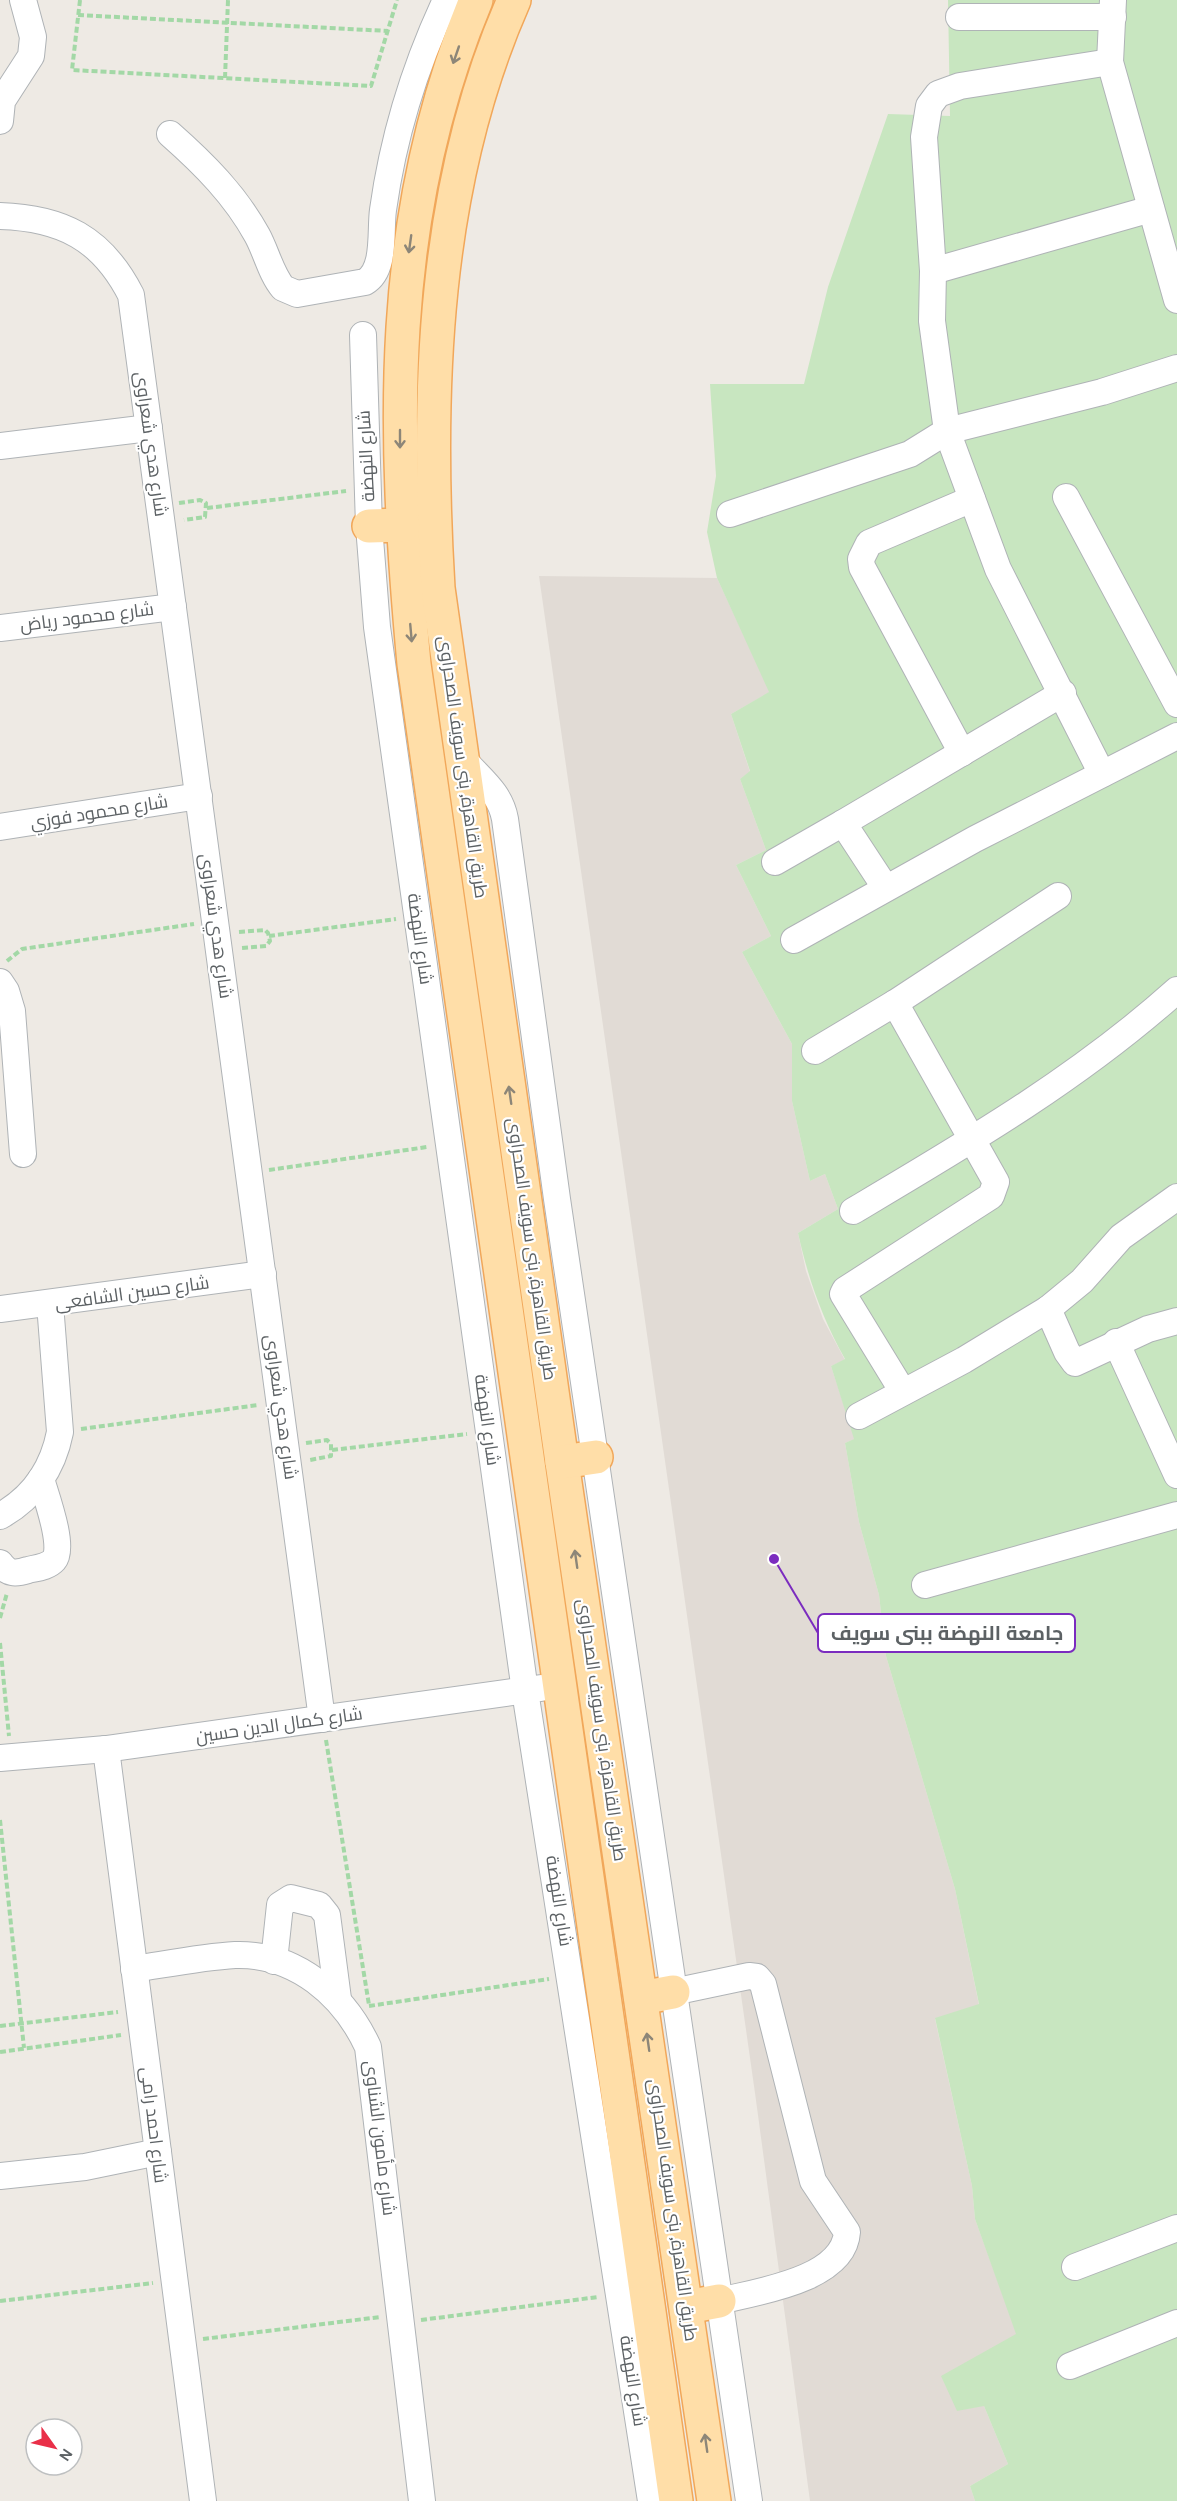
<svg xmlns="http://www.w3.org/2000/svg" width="1177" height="2501" font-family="Karla,Cairo,sans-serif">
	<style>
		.education { fill: #e1dbd5 }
		.green { fill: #c8e6c0 }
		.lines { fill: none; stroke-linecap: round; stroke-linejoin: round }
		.minor-casing { stroke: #afb3b6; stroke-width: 28 }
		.major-casing { stroke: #f1a75a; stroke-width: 36 }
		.path { stroke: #a3d8a6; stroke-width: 4; stroke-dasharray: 6 3; stroke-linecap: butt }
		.minor { stroke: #fff; stroke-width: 26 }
		.major { stroke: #ffdea8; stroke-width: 33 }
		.oneway { stroke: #8d8678 }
		.labels { text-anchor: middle; stroke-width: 4.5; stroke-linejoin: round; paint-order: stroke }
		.street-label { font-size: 18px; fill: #5c6164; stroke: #fff }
		.leader { fill: none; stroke: #7b2cbf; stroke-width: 2 }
		.callout-dot { fill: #7b2cbf; stroke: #fff; stroke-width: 2 }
		.callout { fill: #fff; stroke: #7b2cbf; stroke-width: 2 }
		.callout-label { font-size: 20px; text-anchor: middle; font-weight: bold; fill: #5c6164 }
	</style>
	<rect width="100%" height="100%" fill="#eeeae4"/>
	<!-- education -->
	<path class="education" d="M539 576 717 578 770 692 731 714 750 772 740 779 766 850 736 865 771 936 742 952 792 1044V1101L810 1181 825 1174 838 1209 798 1233 806 1271 823 1319 845 1360 831 1366 855 1439 845 1443 859 1522 879 1595 886 1656 955 1889 979 2005 935 2019 972 2186 975 2219 1017 2334 984 2406 1008 2464 970 2486 975 2501H810L755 2093Z"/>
	<!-- green -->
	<path class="green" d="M948 0H1177V2501H975L970 2486 1008 2464 984 2406 957 2411 941 2376 1016 2334 975 2219 972 2186 935 2018 979 2004 955 1889 886 1656 879 1595 859 1522 845 1443 854 1439 831 1366 845 1359C822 1318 808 1278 798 1233L838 1209 825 1174 810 1181 792 1101V1044L742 952 771 936 736 865 766 850 740 779 750 771 731 714 769 692 717 578 707 532 716 476 710 384H804L828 287 888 114 950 116Z"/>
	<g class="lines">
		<defs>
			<g id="minor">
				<path d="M1113 0 1110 62 1177 300"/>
				<path d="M959 17H1113"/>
				<path d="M0 121 2 101 31 56 33 37 23 0"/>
				<path d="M170 134C204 164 235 195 257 235 266 251 271 274 283 288L297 294 365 282C386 270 380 231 383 210 393 138 415 66 446 0"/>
				<path d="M0 216C62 218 102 238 131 295L322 1719"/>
				<path d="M933 271 1151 209"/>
				<path d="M363 335 369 526 377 627 525 1691 651 2501"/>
				<path d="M0 446 149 428"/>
				<path d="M1066 497 1177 704"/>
				<path d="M730 514 910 454 947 431 1102 392 1177 368"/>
				<path d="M0 628 173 607"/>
				<path d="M962 753 862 567 861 559 869 543 972 499"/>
				<path d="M463 759C480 779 500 792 505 819L557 1199 749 2501"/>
				<path d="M1102 774 998 569 947 431 932 321 933 271 924 137 929 106 938 94 960 86 1110 62"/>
				<path d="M843 823 1063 693"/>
				<path d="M0 827 199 796"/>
				<path d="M775 862 843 823 885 887"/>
				<path d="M794 940 975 839 1177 736"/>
				<path d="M0 982 6 991 12 1011 23 1154"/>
				<path d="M895 1003 1058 896"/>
				<path d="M815 1051 895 1003 996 1182 991 1196 845 1290 843 1294 903 1392"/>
				<path d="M853 1211C966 1144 1079 1078 1177 990"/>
				<path d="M0 1309 263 1274"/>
				<path d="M1048 1309 1067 1352 1075 1363 1148 1329 1177 1321"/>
				<path d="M1116 1342 1177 1475"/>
				<path d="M859 1416 964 1360 1048 1309 1082 1281 1121 1237 1177 1197"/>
				<path d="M0 1516C33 1498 53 1468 60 1432L50 1304"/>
				<path d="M0 1563C8 1574 15 1574 28 1570 36 1568 48 1567 54 1560 65 1548 46 1496 41 1479"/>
				<path d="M925 1585 1177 1515"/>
				<path d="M106 1749 203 2501"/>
				<path d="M0 1758 106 1749 541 1688"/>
				<path d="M274 1961 280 1905 291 1898 319 1905 327 1915 338 1999"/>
				<path d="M134 1969C167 1964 202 1957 235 1955 296 1953 344 1995 368 2047L422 2501"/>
				<path d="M673 1992 749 1976 757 1977 763 1984 813 2181 847 2232C844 2280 756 2292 719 2301"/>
				<path d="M0 2176 85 2167 158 2152"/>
				<path d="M1075 2267 1177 2228"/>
				<path d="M1070 2366 1177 2323"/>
			</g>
			<g id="major">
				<path d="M476 0C385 217 393 435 414 664L676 2501"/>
				<path d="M514 0C433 183 426 391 438 588L562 1462 714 2501"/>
				<path d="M369 526 403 525"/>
				<path d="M562 1462 596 1457"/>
				<path d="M641 1998 673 1992"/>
				<path d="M687 2307 719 2301"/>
			</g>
		</defs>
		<!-- minor casing -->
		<use href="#minor" class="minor-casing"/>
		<!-- major casing -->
		<use href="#major" class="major-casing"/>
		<!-- path -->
		<g class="path">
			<path d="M80 0 72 70 371 86 397 0"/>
			<path d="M78 15 388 31"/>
			<path d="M225 78 228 0"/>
			<path d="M179 503 200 500 206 503 205 517 184 520"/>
			<path d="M207 508 346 491"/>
			<path d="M239 932 265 930 268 933 270 941 266 946 241 948"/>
			<path d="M269 936 396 919"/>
			<path d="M7 961 22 949 194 924"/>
			<path d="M269 1170 427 1147"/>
			<path d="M81 1429 258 1405"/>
			<path d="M306 1443 327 1440 331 1444V1456L310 1460"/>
			<path d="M332 1450 467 1434"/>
			<path d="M0 1618 7 1593"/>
			<path d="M0 1643 9 1736"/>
			<path d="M326 1740 369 2005"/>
			<path d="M0 1820 24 2048"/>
			<path d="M369 2006 549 1979"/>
			<path d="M0 2026 118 2012"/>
			<path d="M0 2052 121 2035"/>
			<path d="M0 2301 153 2283"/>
			<path d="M421 2320 598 2297"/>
			<path d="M203 2339 380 2317"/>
		</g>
		<!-- minor -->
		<use href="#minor" class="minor"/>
		<!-- major -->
		<use href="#major" class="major"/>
	</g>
	<!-- one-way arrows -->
	<defs><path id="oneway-shaft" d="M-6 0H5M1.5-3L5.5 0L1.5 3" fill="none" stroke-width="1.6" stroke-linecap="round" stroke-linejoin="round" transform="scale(1.5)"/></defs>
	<g class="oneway">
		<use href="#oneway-shaft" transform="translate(456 55) rotate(109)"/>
		<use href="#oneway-shaft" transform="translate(410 244) rotate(98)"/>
		<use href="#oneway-shaft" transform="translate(400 439) rotate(90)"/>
		<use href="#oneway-shaft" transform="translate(411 633) rotate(85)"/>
		<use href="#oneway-shaft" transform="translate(510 1095) rotate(-98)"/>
		<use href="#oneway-shaft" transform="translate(576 1559) rotate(-98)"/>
		<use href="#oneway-shaft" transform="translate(648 2042) rotate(-98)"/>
		<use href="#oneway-shaft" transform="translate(706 2443) rotate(-98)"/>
	</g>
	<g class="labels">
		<!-- street labels -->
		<g class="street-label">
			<text transform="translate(151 444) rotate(82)" y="6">شارع هدي شعراوى</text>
			<text transform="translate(366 456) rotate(-93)" y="6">شارع النهضة</text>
			<text transform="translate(87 617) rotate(-7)" y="6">شارع محمود رياض</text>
			<text transform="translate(463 767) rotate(82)" y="6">طريق القاهرة, بنى سويف الصحراوى</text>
			<text transform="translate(99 812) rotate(-9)" y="6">شارع محمود فوزي</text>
			<text transform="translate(216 926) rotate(82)" y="6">شارع هدي شعراوى</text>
			<text transform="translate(420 939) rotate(82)" y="6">شارع النهضة</text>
			<text transform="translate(532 1249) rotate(82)" y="6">طريق القاهرة, بنى سويف الصحراوى</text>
			<text transform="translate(132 1293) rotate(-8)" y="6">شارع حسين الشافعى</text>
			<text transform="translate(281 1407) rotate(82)" y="6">شارع هدي شعراوى</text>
			<text transform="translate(487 1420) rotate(82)" y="6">شارع النهضة</text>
			<text transform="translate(279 1725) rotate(-8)" y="6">شارع كمال الدين حسين</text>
			<text transform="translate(602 1730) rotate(82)" y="6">طريق القاهرة, بنى سويف الصحراوى</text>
			<text transform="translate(559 1901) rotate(81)" y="6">شارع النهضة</text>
			<text transform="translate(154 2125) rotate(83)" y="6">شارع احمد رامى</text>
			<text transform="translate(380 2138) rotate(83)" y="6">شارع مأمون الشناوى</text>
			<text transform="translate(673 2210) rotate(82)" y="6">طريق القاهرة, بنى سويف الصحراوى</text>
			<text transform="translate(633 2381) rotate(81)" y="6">شارع النهضة</text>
		</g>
	</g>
	<!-- callouts -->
	<path class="leader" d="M774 1559L818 1633"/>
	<circle class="callout-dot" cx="774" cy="1559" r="6"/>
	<rect class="callout" x="818" y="1614" width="257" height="38" rx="6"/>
	<g class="callout-label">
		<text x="947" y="1640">جامعة النهضة ببنى سويف</text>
	</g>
	<!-- north arrow -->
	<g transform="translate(54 2447) rotate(124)"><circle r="28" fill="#ffffff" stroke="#bec0c1" stroke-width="1.5"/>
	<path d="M0-4.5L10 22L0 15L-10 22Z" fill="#e92f48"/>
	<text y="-9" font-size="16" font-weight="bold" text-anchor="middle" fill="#5c6164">N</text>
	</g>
</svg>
